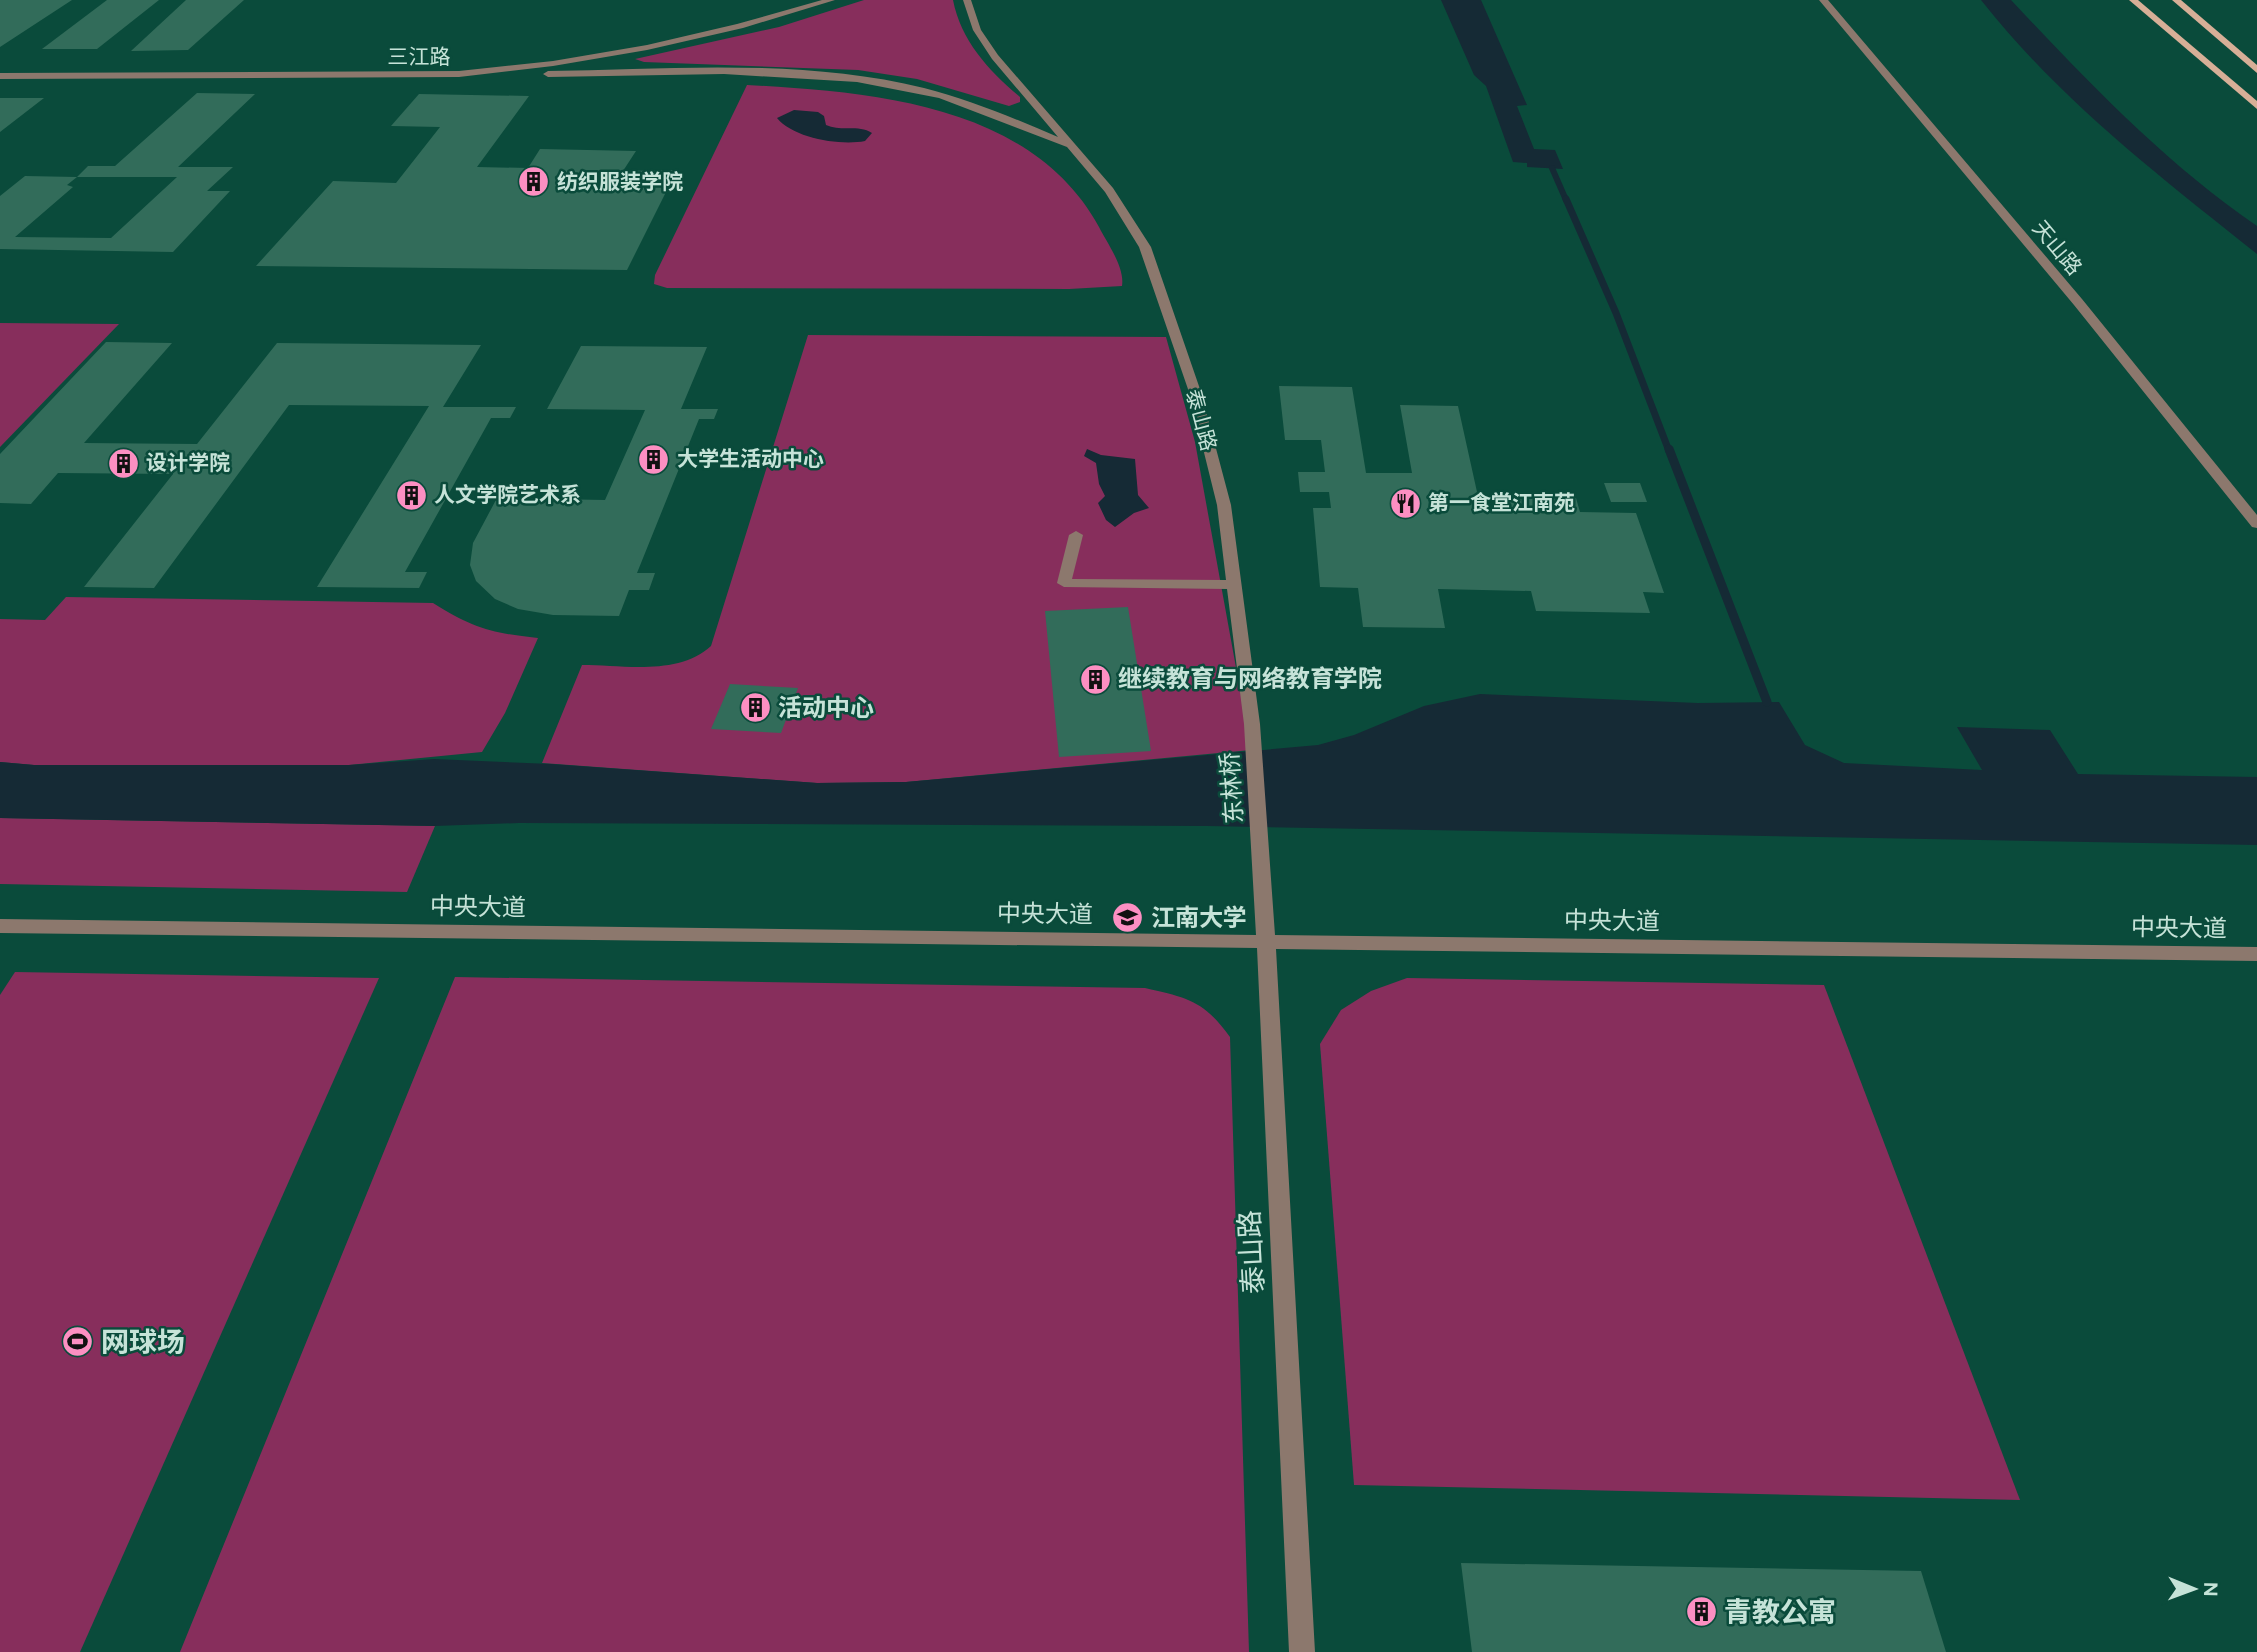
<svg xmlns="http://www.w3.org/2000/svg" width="2257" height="1652" font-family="Figtree,'Noto Sans SC',sans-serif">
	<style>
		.green { fill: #872e5c }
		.water { fill: #152a35 }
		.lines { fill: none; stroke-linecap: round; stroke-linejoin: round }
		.stream-far2 { stroke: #152a35; stroke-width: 6 }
		.stream-far1 { stroke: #152a35; stroke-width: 7 }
		.stream { stroke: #152a35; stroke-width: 9 }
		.building { fill: #326c5a }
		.minor { fill: #8c786d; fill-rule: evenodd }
		.major { fill: #d7af97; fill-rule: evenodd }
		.labels { text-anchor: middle; stroke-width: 5; stroke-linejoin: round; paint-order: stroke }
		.far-street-label { font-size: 21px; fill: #c6e3d8; stroke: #0a4b3b }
		.far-poi-label { font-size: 21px; font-weight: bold; fill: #c6e3d8; stroke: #0a4b3b; text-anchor: start }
		.poi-label { font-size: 24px; font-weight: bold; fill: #c6e3d8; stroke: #0a4b3b; text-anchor: start }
		.street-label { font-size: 24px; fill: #c6e3d8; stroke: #0a4b3b }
		.near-street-label { font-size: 28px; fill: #c6e3d8; stroke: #0a4b3b }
		.near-poi-label { font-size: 28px; font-weight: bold; fill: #c6e3d8; stroke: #0a4b3b; text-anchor: start }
	</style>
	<rect width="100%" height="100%" fill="#0a4b3b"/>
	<!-- green -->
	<g class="green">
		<path d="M864 0H953C961 41 989 71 1020 97V102L1009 106 917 79 858 70 644 62 635 59 779 27Z"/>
		<path d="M747 85C872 92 1032 104 1099 227 1107 243 1125 267 1122 286L1069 289 667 288 654 284 655 275Z"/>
		<path d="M0 323 119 324 0 447Z"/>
		<path d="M808 335 1166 337 1195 442 1251 750 906 782 817 783 542 763 582 665C623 665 679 676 711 646Z"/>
		<path d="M66 597 433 603C473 628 491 633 538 638L505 713 482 752 349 765H34L0 762V619L45 620Z"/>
		<path d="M0 818 435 826 407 892 0 884Z"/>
		<path d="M15 972 379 978 80 1652H0V995Z"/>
		<path d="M455 977 1145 988C1188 998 1203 1000 1230 1037L1249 1652H180Z"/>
		<path d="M1407 978 1824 985 2020 1500 1354 1485 1320 1044 1341 1010 1371 991Z"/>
	</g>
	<!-- water -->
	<g class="water">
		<path d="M1441 0H1481L1527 105 1517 106 1534 149 1555 150 1563 169 1527 167V163L1513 162 1486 86 1474 75Z"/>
		<path d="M1981 0H2011C2087 81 2165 163 2257 226V254C2158 175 2060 100 1981 0Z"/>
		<path d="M794 110 818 112 824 116 826 125C841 132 858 124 872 133L865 141C840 146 793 138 777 118Z"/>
		<path d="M1087 449 1101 455 1135 459 1138 495 1149 508 1134 513 1115 527 1106 520 1098 503 1105 496 1099 484 1096 463 1084 456Z"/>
		<path d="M1480 694 1698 703 1779 702 1805 745 1844 763 1982 770 1957 727 2050 730 2078 774 2257 777V845L1207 826 519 823 435 826 0 818V762L34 765H349L434 759 551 764 817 783 906 782 1318 745 1354 735 1424 706Z"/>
	</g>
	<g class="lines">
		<!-- stream-far2 -->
		<path class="stream-far2" d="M1552 168 1566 200"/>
		<!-- stream-far1 -->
		<path class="stream-far1" d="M1566 199 1616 313 1669 451"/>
		<!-- stream -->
		<path class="stream" d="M1669 449 1767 702"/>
	</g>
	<!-- building -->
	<g class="building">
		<path d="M0 0H72L0 47Z"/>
		<path d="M107 0H159L97 49H42Z"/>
		<path d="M186 0H244L188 50 131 51Z"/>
		<path d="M197 93 255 94 178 167H233L207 191H230L173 252 0 249V196L25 176 77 177 67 185 73 187 15 237 111 238 177 177H77L88 166H115Z"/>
		<path d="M419 94 529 96 477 167 528 168 540 149 636 151 623 171 677 170 627 270 256 266 333 181 396 183 440 127 391 126Z"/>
		<path d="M0 98H44L0 132Z"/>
		<path d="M106 342 172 343 84 443 197 444 277 343 481 345 443 407H516L510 418H491L405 572H427L419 588 317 587 429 406 289 405 154 588 84 587 173 474 58 473 31 504 0 503V454Z"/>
		<path d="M581 346 707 347 681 409H718L714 419H699L637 573H655L649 590H629L619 616 553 615 518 609 495 599 476 581 470 565 473 543 497 498 605 500 645 410 547 409Z"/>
		<path d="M1279 386 1352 387 1366 473H1412L1400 405 1458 406 1481 510 1497 511 1494 496 1576 498 1580 512 1636 513 1664 593 1643 592 1650 613 1536 611 1531 591 1438 589 1445 628 1363 627 1358 588 1320 587 1313 508H1331L1329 492H1300L1298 472H1325L1321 440H1285Z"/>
		<path d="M1604 483H1640L1647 502H1611Z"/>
		<path d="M1128 607 1151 751 1059 757 1045 611Z"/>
		<path d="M730 684 798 688 781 733 711 729Z"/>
		<path d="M1461 1563 1921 1571 1946 1652H1472Z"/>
	</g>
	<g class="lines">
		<!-- minor -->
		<g class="minor">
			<path d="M822 0H835L743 28 647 50 553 66 459 77 0 79V73L459 71 553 61 647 45 737 24Z"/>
			<path d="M963 0H971L981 30 998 55 1113 188 1151 247 1201 392 1231 505 1260 724 1275 935 2257 947V961L1276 949 1315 1652H1289L1257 948 0 933V919L1256 935 1244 724 1227 589 1064 587 1057 583 1069 535 1076 531 1083 535 1072 579 1226 580 1217 505 1189 392 1139 247 1105 192 1067 147 939 98 857 82 724 74 548 77 543 74 548 71C672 69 802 58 924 88 970 100 1014 118 1058 137L992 59 973 30Z"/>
			<path d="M1819 0H1828L2082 299 2257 515V528L2252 527 2074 305Z"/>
		</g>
		<!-- major -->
		<g class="major">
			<path d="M2129 0H2138L2257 101V109Z"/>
			<path d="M2172 0H2181L2257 65V73Z"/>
		</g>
	</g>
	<!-- icons -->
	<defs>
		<symbol id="building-disc" viewBox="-11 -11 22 22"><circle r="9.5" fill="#fc8fc2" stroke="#0a4b3b"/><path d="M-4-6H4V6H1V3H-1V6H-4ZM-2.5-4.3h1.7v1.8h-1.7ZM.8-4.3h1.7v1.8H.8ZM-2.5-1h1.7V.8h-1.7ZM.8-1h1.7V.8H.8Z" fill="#111"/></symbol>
		<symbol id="restaurant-disc" viewBox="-11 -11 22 22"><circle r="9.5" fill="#fc8fc2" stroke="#0a4b3b"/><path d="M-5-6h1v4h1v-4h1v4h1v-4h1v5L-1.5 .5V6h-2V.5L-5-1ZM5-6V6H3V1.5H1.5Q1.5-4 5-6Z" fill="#111"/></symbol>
		<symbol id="university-disc" viewBox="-11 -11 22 22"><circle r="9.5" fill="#fc8fc2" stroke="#0a4b3b"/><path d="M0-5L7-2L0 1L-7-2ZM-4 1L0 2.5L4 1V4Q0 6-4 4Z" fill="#111"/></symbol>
		<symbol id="stadium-disc" viewBox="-11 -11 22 22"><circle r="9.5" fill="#fc8fc2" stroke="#0a4b3b"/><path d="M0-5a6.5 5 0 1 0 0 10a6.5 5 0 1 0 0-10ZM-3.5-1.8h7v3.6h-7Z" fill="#111"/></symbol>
	</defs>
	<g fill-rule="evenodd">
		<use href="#building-disc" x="516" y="164" width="35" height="35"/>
		<use href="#building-disc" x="636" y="442" width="35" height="35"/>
		<use href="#building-disc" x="106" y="446" width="35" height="35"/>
		<use href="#building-disc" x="394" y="478" width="35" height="35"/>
		<use href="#restaurant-disc" x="1388" y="486" width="35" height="35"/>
		<use href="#building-disc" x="1078" y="662" width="35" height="35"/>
		<use href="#building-disc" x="738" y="690" width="35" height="35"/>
		<use href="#university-disc" x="1110" y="900" width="35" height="35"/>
		<use href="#stadium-disc" x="60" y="1324" width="35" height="35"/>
		<use href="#building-disc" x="1684" y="1594" width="35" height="35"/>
	</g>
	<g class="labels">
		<!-- far-street labels -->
		<g class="far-street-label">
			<text x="419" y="64">三江路</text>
			<text transform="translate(2057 248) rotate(50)" y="7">天山路</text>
			<text transform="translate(1201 420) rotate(75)" y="7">泰山路</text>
		</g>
		<!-- far-poi labels -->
		<g class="far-poi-label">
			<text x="557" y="189">纺织服装学院</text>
			<text x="677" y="466">大学生活动中心</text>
			<text x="146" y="470">设计学院</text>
			<text x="434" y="502">人文学院艺术系</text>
			<text x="1428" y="510">第一食堂江南苑</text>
		</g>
		<!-- poi labels -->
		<g class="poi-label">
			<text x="1118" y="687">继续教育与网络教育学院</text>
			<text x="778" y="716">活动中心</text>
			<text x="1151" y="926">江南大学</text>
		</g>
		<!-- street labels -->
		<g class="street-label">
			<text transform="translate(1232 788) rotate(-94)" y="8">东林桥</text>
			<text transform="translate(478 907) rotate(1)" y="8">中央大道</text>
			<text transform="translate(1045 914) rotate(1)" y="8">中央大道</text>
			<text transform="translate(1612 921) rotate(1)" y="8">中央大道</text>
			<text transform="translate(2179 928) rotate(1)" y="8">中央大道</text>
		</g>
		<!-- near-street labels -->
		<g class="near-street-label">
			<text transform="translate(1251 1252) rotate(-93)" y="10">泰山路</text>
		</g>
		<!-- near-poi labels -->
		<g class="near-poi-label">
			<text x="101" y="1352">网球场</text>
			<text x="1724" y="1622">青教公寓</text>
		</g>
	</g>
	<!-- north arrow -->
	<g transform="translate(2194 1589) rotate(91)" stroke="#0a4b3b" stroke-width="5" paint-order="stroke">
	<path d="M0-5L12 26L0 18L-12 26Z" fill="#c6e3d8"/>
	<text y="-10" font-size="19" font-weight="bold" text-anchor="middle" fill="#c6e3d8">N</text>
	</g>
</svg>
